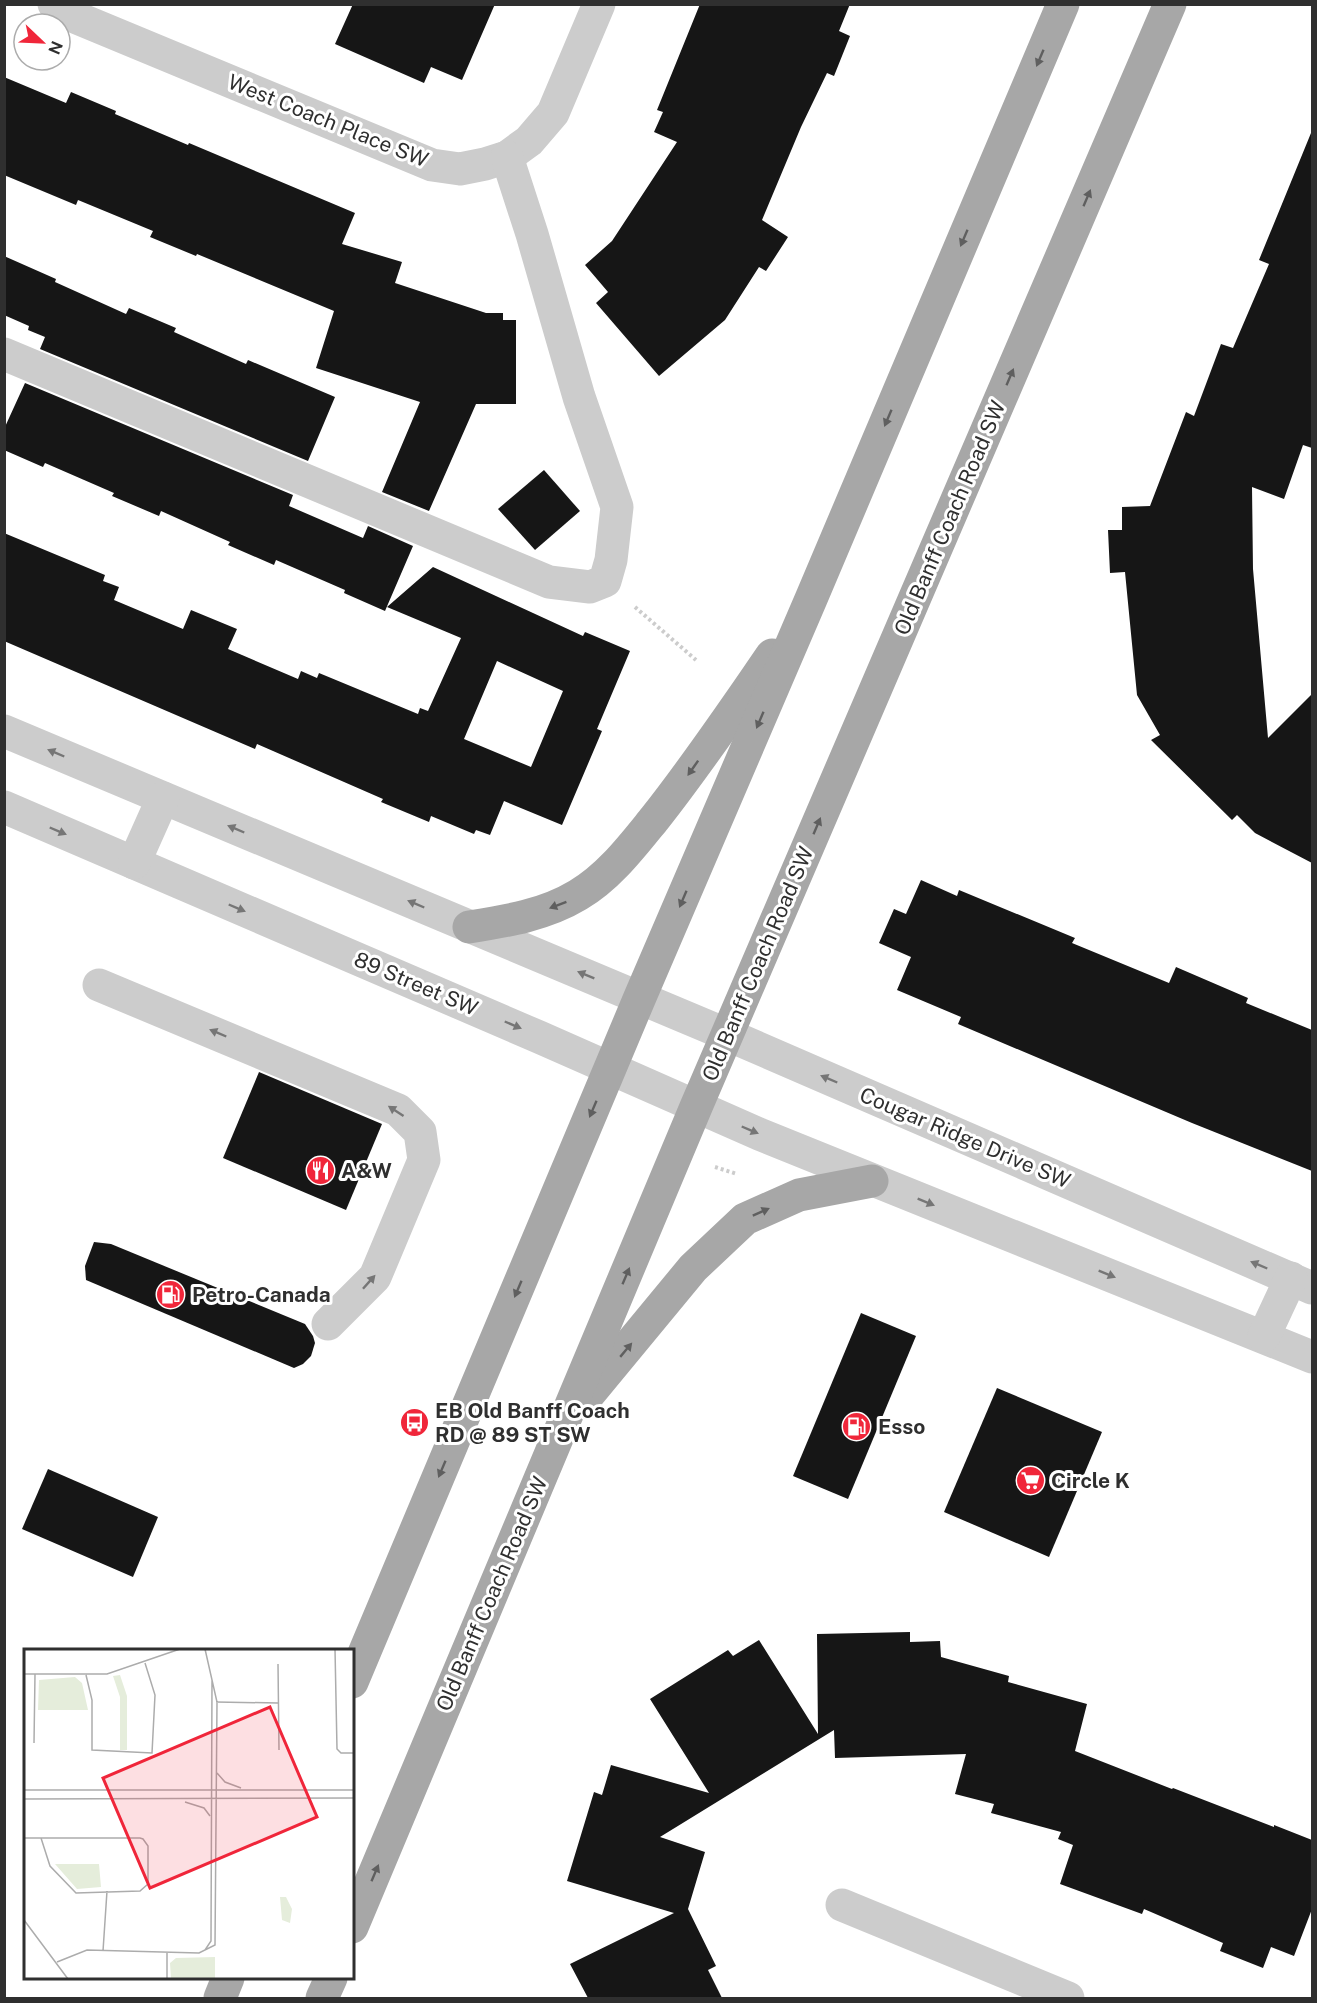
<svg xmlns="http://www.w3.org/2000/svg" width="1317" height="2003" font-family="'Public Sans',sans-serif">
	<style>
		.building { fill: #161616; fill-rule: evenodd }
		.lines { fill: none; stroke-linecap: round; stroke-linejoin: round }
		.path { stroke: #ccc; stroke-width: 4; stroke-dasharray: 3 3; stroke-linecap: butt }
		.minor { stroke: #ccc; stroke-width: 33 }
		.major { stroke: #a7a7a7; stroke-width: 33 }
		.oneway { fill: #5f5f5f }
		.oneway2 { fill: #767676 }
		.labels { text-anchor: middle; stroke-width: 6; stroke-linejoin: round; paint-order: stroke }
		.street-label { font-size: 21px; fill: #2f2f2f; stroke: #fff }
		.poi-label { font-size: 21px; font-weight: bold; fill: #2f2f2f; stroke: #fff; text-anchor: start }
		.inset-road { fill: none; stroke: #acacac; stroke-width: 1.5 }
		.view { fill: #f0263a; fill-opacity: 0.15; stroke: #f0263a; stroke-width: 3 }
		.inset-edge { fill: none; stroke: #2f2f2f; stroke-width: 3 }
	</style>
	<rect width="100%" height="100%" fill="#fff"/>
	<!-- building -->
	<g class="building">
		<path d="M353 4H495L462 80 431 67 424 83 335 44Z"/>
		<path d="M700 4H850L839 31 850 36 834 76 827 73 801 127 762 220 788 237 766 271 759 267 725 320 659 376 596 303 608 292 585 265 612 241 677 142 654 132 663 112 657 110Z"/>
		<path d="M4 77 66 103 71 92 116 111 115 114 188 145 189 143 355 213 342 244 402 262 395 283 486 313H503V320H516V404H476L429 511 382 492 420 402 316 368 334 311 197 254 196 256 150 237 153 231 78 200 76 205 4 175Z"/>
		<path d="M1311 133 1312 448 1303 445 1284 499 1252 487 1253 569 1268 738 1312 694V863L1255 833 1237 815 1232 820 1151 740 1160 735 1137 695 1125 572 1110 573 1108 530H1122V507L1150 506 1186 412 1194 416 1221 344 1233 348 1269 264 1259 260Z"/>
		<path d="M4 256 56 279 55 282 126 314 129 308 176 328 174 332 246 364 248 360 335 397 308 461 40 349 45 337 28 330 29 326 4 315Z"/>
		<path d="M25 383 293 495 289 506 363 538 368 526 413 546 385 611 344 593 345 590 276 560 274 565 228 545 230 542 161 511 159 516 112 496 114 493 45 463 43 467 4 450V429Z"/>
		<path d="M544 470 580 511 535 550 498 509Z"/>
		<path d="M4 533 105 575 103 581 119 587 114 600 183 629 191 610 237 629 228 649 298 679 301 671 317 678 319 673 418 714 420 708 428 711 461 638 387 607 433 567 583 636 585 632 630 651 597 729 602 731 562 825 504 801 490 835 476 830 474 834 431 816 429 822 381 802 383 799 257 744 255 749 4 641ZM497 661 563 691 531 767 464 739Z"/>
		<path d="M921 880 957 896 959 890 1075 938 1072 943 1169 983 1176 967 1248 998 1246 1003 1312 1030V1171L1192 1123 958 1024 961 1017 897 990 911 957 879 943 894 909 906 914Z"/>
		<path d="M259 1072 382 1124 346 1210 223 1158Z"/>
		<path d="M94 1242 111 1244 305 1324 313 1336 315 1343 311 1356 303 1364 294 1368 86 1280 85 1266Z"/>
		<path d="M861 1313 916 1336 848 1499 793 1476Z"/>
		<path d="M997 1388 1102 1432 1049 1557 944 1512Z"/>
		<path d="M48 1469 158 1517 133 1577 22 1529Z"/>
		<path d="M910 1632V1642L940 1641 941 1657 1009 1676 1008 1682 1087 1704 1075 1751 1172 1789 1173 1788 1274 1827V1825L1312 1840V1909L1294 1956 1271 1947 1263 1968 1220 1951 1223 1943 1144 1909 1142 1914 1060 1884 1073 1845 1058 1839 1061 1832 991 1813 994 1804 955 1794 966 1754 835 1758 834 1730 660 1837 705 1852 688 1909 716 1966 708 1970 722 1998H588L570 1964 674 1913 567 1881 594 1792 602 1795 611 1765 709 1793 650 1699 728 1650 733 1656 759 1640 818 1734 817 1634Z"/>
	</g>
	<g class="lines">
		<!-- path -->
		<g class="path">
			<path d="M635 607 696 660"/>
			<path d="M715 1167 737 1174"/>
		</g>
		<!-- minor -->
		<g class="minor">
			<path d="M54 4 70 15 432 165 460 169 485 164 507 157 529 141 553 113 599 4"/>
			<path d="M4 354 549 582 590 587 605 581 611 560 617 507 579 397 532 234 507 157"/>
			<path d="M4 731 728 1035 1312 1288"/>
			<path d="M4 807 539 1037 759 1134 1312 1357"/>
			<path d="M134 863 163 798"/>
			<path d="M99 985 398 1110 420 1132 424 1160 375 1277 328 1324"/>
			<path d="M1264 1336 1291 1278"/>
			<path d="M842 1905 1068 1998"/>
		</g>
		<!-- major -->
		<g class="major">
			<path d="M469 927C507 921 545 915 578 895 609 877 633 845 655 818 697 765 734 710 772 655"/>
			<path d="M584 1400 693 1268 745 1219 799 1195 872 1181"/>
			<path d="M352 1682 640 997 811 599 1063 4"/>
			<path d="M352 1927 696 1107 1170 4"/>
			<path d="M220 1998 228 1978"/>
			<path d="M322 1998 331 1978"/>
		</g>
	</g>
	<!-- one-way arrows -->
	<defs><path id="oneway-solid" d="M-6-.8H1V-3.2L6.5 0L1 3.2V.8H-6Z" transform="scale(1.5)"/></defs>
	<g class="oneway">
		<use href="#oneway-solid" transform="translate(1040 58) rotate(113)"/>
		<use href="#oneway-solid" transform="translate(1087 198) rotate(-67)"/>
		<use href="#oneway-solid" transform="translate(964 238) rotate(113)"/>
		<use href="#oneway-solid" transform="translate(1010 377) rotate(-67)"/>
		<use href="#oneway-solid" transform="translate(888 418) rotate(113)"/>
		<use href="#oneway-solid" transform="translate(760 720) rotate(113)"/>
		<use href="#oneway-solid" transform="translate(693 768) rotate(125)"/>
		<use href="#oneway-solid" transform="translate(817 826) rotate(-67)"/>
		<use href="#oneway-solid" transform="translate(683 899) rotate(113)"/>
		<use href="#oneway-solid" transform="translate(558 905) rotate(159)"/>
		<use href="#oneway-solid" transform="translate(593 1109) rotate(113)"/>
		<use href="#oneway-solid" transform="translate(761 1212) rotate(-24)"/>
		<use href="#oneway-solid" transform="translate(626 1276) rotate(-67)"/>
		<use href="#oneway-solid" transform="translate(518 1289) rotate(113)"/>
		<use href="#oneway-solid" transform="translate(626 1350) rotate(-50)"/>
		<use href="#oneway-solid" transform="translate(442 1469) rotate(113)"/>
		<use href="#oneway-solid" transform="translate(375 1873) rotate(-67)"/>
	</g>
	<g class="oneway2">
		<use href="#oneway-solid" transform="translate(56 753) rotate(-157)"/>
		<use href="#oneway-solid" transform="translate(236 829) rotate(-157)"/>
		<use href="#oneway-solid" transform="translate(58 831) rotate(23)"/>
		<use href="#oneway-solid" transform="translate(416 904) rotate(-157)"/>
		<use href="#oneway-solid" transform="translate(237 908) rotate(23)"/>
		<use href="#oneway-solid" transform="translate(586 975) rotate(-158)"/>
		<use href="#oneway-solid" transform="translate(513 1025) rotate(23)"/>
		<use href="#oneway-solid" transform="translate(218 1033) rotate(-157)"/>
		<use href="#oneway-solid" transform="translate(829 1079) rotate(-157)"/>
		<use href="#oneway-solid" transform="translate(396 1111) rotate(-147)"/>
		<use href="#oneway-solid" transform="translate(750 1130) rotate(23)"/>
		<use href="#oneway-solid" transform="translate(926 1202) rotate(22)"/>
		<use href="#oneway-solid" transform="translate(1259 1265) rotate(-157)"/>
		<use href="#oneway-solid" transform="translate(1107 1274) rotate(22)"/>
		<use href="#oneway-solid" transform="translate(369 1282) rotate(-48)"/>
	</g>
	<!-- icons -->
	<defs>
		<symbol id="restaurant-disc" viewBox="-11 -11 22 22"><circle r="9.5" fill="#f0263a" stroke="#fff"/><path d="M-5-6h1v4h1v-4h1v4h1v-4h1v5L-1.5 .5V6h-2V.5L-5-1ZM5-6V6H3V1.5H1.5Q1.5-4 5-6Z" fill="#fff"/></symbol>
		<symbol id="fuel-disc" viewBox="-11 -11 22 22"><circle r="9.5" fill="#f0263a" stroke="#fff"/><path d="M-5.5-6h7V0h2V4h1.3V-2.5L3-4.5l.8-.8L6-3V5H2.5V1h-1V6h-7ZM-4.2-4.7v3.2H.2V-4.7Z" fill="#fff"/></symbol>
		<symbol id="bus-disc" viewBox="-11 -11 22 22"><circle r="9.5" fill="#f0263a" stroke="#fff"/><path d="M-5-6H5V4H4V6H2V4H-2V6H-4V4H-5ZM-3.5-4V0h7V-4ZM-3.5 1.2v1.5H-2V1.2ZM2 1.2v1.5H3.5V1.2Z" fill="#fff"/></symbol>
		<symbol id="supermarket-disc" viewBox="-11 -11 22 22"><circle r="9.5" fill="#f0263a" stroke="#fff"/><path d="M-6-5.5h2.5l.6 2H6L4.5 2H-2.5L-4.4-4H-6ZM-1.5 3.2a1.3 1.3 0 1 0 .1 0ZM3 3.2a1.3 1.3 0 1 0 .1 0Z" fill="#fff"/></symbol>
	</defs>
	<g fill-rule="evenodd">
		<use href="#restaurant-disc" x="304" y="1154" width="33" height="33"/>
		<use href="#fuel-disc" x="154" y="1278" width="33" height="33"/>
		<use href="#bus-disc" x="398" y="1406" width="33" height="33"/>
		<use href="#fuel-disc" x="840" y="1410" width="33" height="33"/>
		<use href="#supermarket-disc" x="1014" y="1464" width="33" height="33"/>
	</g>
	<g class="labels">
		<!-- street labels -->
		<g class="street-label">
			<text transform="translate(328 121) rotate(22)" y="7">West Coach Place SW</text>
			<text transform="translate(950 518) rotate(-67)" y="7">Old Banff Coach Road SW</text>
			<text transform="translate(758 964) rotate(-67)" y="7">Old Banff Coach Road SW</text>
			<text transform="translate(416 984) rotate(23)" y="7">89 Street SW</text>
			<text transform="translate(965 1138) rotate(23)" y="7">Cougar Ridge Drive SW</text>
			<text transform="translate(492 1594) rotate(-67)" y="7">Old Banff Coach Road SW</text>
		</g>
		<!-- poi labels -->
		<g class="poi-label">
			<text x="341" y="1178">A&amp;W</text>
			<text x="192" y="1302">Petro-Canada</text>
			<text x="435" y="1418">EB Old Banff Coach<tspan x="435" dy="24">RD @ 89 ST SW</tspan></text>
			<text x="878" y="1434">Esso</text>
			<text x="1051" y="1488">Circle K</text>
		</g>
	</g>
	<!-- overview -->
	<g transform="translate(24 1649)">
		<rect width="330" height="330" fill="#fff"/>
		<path d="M96 26 103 47V101H96V48L89 27ZM51 28 58 34 64 61H14L15 31ZM31 215H75L77 238 53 240ZM256 248H262L268 260 266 274 258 271ZM191 308V330H147L146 314 152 309Z" fill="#e5eddb"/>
		<path class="inset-road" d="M311 0 313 100 317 104H330M254 15 255 101M0 25H83L156 0M62 26 68 51V101L128 104 131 46 121 14M192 53 254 54M10 94 11 25M193 124 201 133 217 139M0 141H330M0 150 330 149M161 153 180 159 186 167M0 189H116L119 190 124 197V235L116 242 52 244 26 217 17 189M0 271 44 330M181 301 187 292 188 31M79 302 83 242M33 313 63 301 175 304 191 296 193 53 181 0M143 330V304"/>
		<path class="view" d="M246 58 293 168 126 239 79 129Z"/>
		<rect width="330" height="330" class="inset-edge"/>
	</g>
	<!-- border -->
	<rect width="1317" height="2003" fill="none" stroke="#2f2f2f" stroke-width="12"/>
	<!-- north arrow -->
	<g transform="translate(42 42) rotate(113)"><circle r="28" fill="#ffffff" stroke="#acacac" stroke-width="1.5"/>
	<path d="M0-4.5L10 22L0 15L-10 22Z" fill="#f0263a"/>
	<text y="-9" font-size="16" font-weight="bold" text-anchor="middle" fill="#2f2f2f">N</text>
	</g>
</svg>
